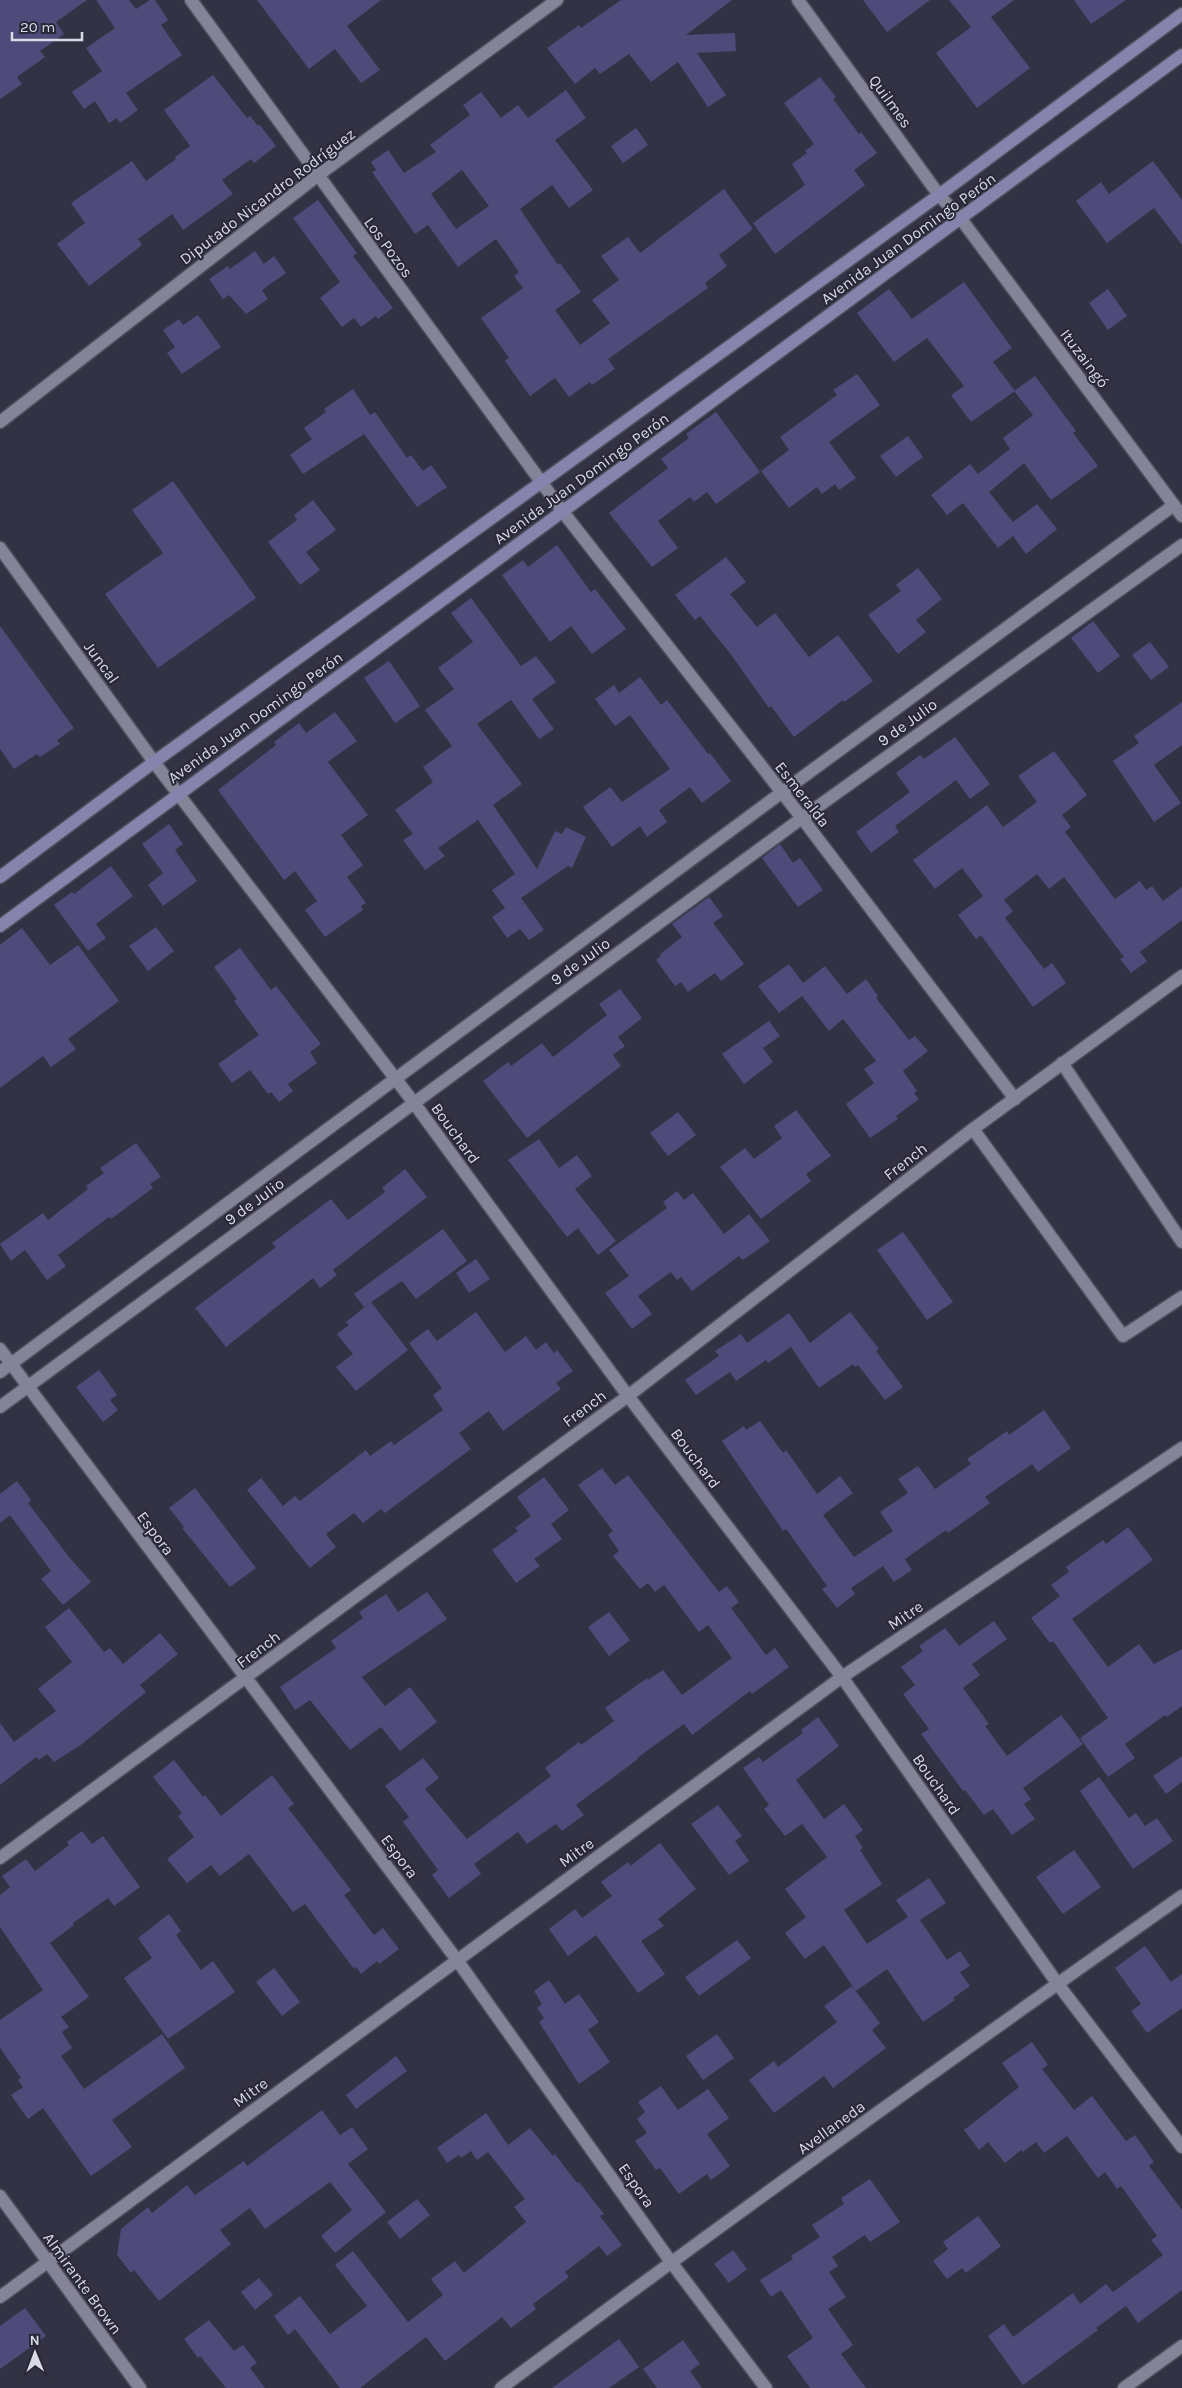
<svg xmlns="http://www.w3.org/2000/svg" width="1182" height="2388" font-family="Karla,sans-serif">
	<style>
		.building { fill: #4e4a7a; fill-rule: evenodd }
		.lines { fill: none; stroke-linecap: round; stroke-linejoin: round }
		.street-casing { stroke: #50505f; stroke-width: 15 }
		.secondary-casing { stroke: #50505f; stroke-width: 15 }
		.street { stroke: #848398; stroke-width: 12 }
		.secondary { stroke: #8683ad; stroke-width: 12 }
		.labels { text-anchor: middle; stroke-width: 4; stroke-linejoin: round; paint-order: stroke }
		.street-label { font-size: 16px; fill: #dadae6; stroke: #292839 }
	</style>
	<rect width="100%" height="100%" fill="#333244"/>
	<!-- building -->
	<g class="building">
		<path d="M0 0H87L56 22 64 34 40 51 45 57 17 77 22 84 0 99Z"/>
		<path d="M96 0H129L136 9 150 0H155L168 20 161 25 182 55 126 93 138 110 120 123 117 118 109 123 95 101 84 109 72 92 102 71 86 48 115 28Z"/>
		<path d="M257 0H381L347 26 380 70 361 83 335 49 309 69Z"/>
		<path d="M621 0H732L686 35 735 33 736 51 697 53 726 95 708 107 678 62 651 82 629 54 600 74 595 68 575 84 547 48 579 25 581 28Z"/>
		<path d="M863 0H930L887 32Z"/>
		<path d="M949 0H1014L991 17 1030 68 977 108 936 53 971 27Z"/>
		<path d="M1074 0H1126L1091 24Z"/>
		<path d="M213 75 247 118 250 116 258 126 259 124 276 146 254 163 251 159 222 180 233 194 183 230 172 214 138 239 142 245 89 286 57 244 85 223 71 203 132 161 146 181 176 159 175 157 190 146 164 110Z"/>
		<path d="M820 77 836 97 833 99 859 134 861 132 877 153 854 170 865 185 775 254 753 223 805 185 792 164 807 153 805 151 814 144 784 103Z"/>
		<path d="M566 90 586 118 555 140 593 190 569 208 552 185 520 209 558 265 560 263 581 292 555 310 580 345 610 323 592 300 619 280 601 256 628 237 640 253 724 189 753 229 719 255 727 266 705 283 708 288 608 359 615 369 592 385 590 382 569 397 555 378 530 396 505 361 509 358 481 318 523 288 514 276 519 272 496 239 458 267 428 225 415 234 372 172 376 170 371 162 388 150 404 173 436 152 430 145 470 115 463 105 481 92 501 118 518 105 528 118ZM462 170 489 206 456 229 431 194Z"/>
		<path d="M636 128 648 145 623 163 611 146Z"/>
		<path d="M1153 161 1182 200V245L1154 208 1107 243 1076 201 1101 182 1109 194Z"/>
		<path d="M318 200 357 253 353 256 393 308 378 319 376 316 361 327 354 318 342 327 320 298 340 282 293 218Z"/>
		<path d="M255 251 264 264 274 256 286 273 262 290 268 299 246 314 229 295 223 299 209 279 228 266 230 269Z"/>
		<path d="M964 282 1012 348 993 362 1015 391 971 422 951 395 964 386 927 338 894 362 857 313 889 289 912 319Z"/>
		<path d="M1108 289 1127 316 1108 330 1089 303Z"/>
		<path d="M198 315 221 347 182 374 167 353 175 347 163 330 179 319 183 325Z"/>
		<path d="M857 374 880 405 829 442 856 478 839 490 835 484 822 494 817 487 789 508 761 471 789 450 780 437 837 395 833 390Z"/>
		<path d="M1035 376 1076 431 1073 433 1098 466 1051 500 1024 463 989 492 1013 522 1037 504 1057 529 1026 554 1013 536 998 548 963 503 947 515 931 495 970 464 978 474 1010 449 1003 438 1033 415 1014 391Z"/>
		<path d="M353 389 370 415 375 412 407 458 411 455 423 471 431 465 447 487 417 507 364 434 303 474 290 455 312 439 304 428 326 412 324 409Z"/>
		<path d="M716 412 760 472 716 504 707 492 694 502 690 497 658 521 678 548 652 567 609 513 668 468 661 459 689 438 686 434Z"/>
		<path d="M908 436 923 457 896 477 880 456Z"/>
		<path d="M173 481 256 598 158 668 105 594 163 553 132 510Z"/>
		<path d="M313 500 336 530 306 552 320 570 300 585 268 542 297 520 294 515Z"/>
		<path d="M557 545 591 592 595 589 626 629 592 654 571 626 550 642 502 575 523 560 528 567Z"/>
		<path d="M726 557 746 582 730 594 757 627 775 613 809 657 838 635 873 681 844 702 843 700 794 737 771 706 769 708 729 652 700 616 695 620 675 595Z"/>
		<path d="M918 568 942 599 916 620 926 632 898 654 868 615 901 591 896 585Z"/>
		<path d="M471 598 521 666 536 656 556 682 532 699 554 729 539 739 511 700 477 724 522 784 493 805 537 869 555 831 562 834 566 827 586 837 572 868 568 866 521 898 544 930 529 940 520 929 507 938 492 917 505 908 492 890 515 874 478 820 438 848 445 856 425 870 403 840 413 834 395 810 433 782 423 767 452 746 425 710 454 689 438 668 473 642 451 613Z"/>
		<path d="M1093 621 1120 656 1098 673 1071 638Z"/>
		<path d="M0 626 74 728 57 740 60 744 40 757 37 754 14 769 0 749Z"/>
		<path d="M1150 642 1169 667 1151 680 1132 655Z"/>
		<path d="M389 661 420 706 395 723 364 678Z"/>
		<path d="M640 677 661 705 667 700 708 754 710 753 731 781 702 803 690 787 659 810 667 822 647 837 640 826 612 847 583 807 610 787 622 802 670 769 630 715 615 726 595 699 614 685 619 693Z"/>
		<path d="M1182 702V745L1154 765 1181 803 1154 822 1113 761 1139 743 1134 736Z"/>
		<path d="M335 712 357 741 328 762 368 815 341 835 363 865 347 877 366 903 361 906 363 910 325 937 305 910 317 901 295 871 284 880 218 790 276 745 274 742 299 723 306 733Z"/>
		<path d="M955 737 990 784 970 799 956 780 895 826 899 832 871 853 856 832 910 792 896 773 920 755 924 759Z"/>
		<path d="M1054 751 1087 795 1062 815 1071 827 1065 832 1115 899 1140 881 1146 890 1152 886 1163 901 1182 887V920L1140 952 1147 961 1131 973 1120 959 1124 957 1064 877 1049 889 1037 874 1004 900 1013 911 1005 918 1044 969 1052 963 1066 983 1033 1007 981 935 976 939 958 915 983 896 962 868 935 889 913 860 987 805 1003 827 1037 802 1018 776Z"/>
		<path d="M169 824 183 844 175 850 197 881 163 906 148 885 163 873 142 844Z"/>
		<path d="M780 844 793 863 800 858 823 890 798 907 762 858Z"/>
		<path d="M111 866 133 896 96 924 106 938 88 951 54 905 72 892 74 894Z"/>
		<path d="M709 897 723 916 713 923 744 964 721 981 715 973 688 992 681 982 675 986 656 960 661 956 660 954 682 937 672 924Z"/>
		<path d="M156 927 174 951 148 971 129 946Z"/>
		<path d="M22 928 50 965 78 945 119 1001 68 1039 76 1049 51 1067 43 1056 0 1088V945Z"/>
		<path d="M240 948 271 990 276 986 321 1044 310 1052 317 1063 288 1084 293 1091 279 1102 271 1092 268 1094 250 1070 232 1083 218 1064 259 1035 234 1001 237 999 214 967Z"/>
		<path d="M789 964 803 983 825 966 847 994 866 979 878 996 876 998 909 1040 915 1036 928 1051 903 1071 917 1091 914 1093 919 1099 896 1116 898 1119 870 1138 846 1104 874 1083 864 1069 876 1061 843 1019 829 1031 802 996 779 1013 758 986Z"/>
		<path d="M620 989 642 1018 618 1037 625 1046 613 1055 621 1066 527 1138 483 1081 508 1062 511 1066 542 1043 553 1057 607 1015 599 1004Z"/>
		<path d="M769 1021 780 1036 763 1048 773 1062 744 1084 722 1054Z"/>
		<path d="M796 1110 831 1156 806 1174 811 1181 761 1219 720 1167 745 1148 754 1159 782 1138 774 1126Z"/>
		<path d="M678 1112 696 1135 668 1156 650 1133Z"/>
		<path d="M539 1139 559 1168 577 1155 592 1176 575 1189 616 1241 598 1255 578 1228 567 1237 508 1160Z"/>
		<path d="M136 1143 161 1177 150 1184 153 1188 111 1219 109 1217 58 1255 66 1266 47 1280 25 1250 11 1261 0 1244 43 1213 48 1220 88 1189 86 1186 104 1173 100 1168Z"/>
		<path d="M405 1169 427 1197 333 1270 337 1275 320 1288 313 1278 226 1347 195 1308 276 1247 272 1243 331 1199 348 1220 385 1192 382 1188Z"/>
		<path d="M677 1191 684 1200 693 1193 724 1234 749 1214 770 1241 743 1260 739 1256 692 1291 681 1277 677 1280 671 1272 638 1296 652 1314 632 1329 605 1293 629 1276 609 1250 667 1208 663 1202Z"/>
		<path d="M443 1229 467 1261 416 1299 402 1281 364 1307 354 1294Z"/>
		<path d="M903 1232 953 1302 927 1320 877 1250Z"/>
		<path d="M476 1259 490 1279 469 1293 456 1273Z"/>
		<path d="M371 1302 408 1350 356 1391 336 1367 353 1354 337 1334 349 1325 346 1322Z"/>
		<path d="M476 1312 505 1352 526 1336 536 1350 546 1342 554 1353 557 1350 573 1371 556 1383 561 1389 503 1431 489 1411 459 1433 471 1449 385 1513 381 1509 363 1523 354 1513 326 1534 336 1547 310 1568 247 1490 261 1478 283 1506 295 1496 300 1501 366 1450 370 1456 391 1441 394 1445 443 1410 433 1395 442 1388 409 1343 428 1329 437 1341Z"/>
		<path d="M850 1312 879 1349 876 1351 903 1387 885 1400 858 1365 855 1367 853 1364 819 1388 791 1347 768 1363 766 1360 736 1381 730 1372 696 1395 685 1380 719 1356 715 1351 741 1334 747 1343 789 1313 810 1343Z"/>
		<path d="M99 1370 117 1395 110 1400 118 1410 103 1422 76 1387Z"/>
		<path d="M1044 1410 1071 1448 1038 1472 1032 1464 985 1497 990 1503 948 1533 946 1530 905 1559 912 1570 894 1582 883 1566 851 1588 855 1594 837 1608 822 1589 827 1586 786 1529 783 1531 722 1441 744 1426 746 1430 760 1421 783 1453 786 1450 817 1494 840 1476 853 1493 823 1515 854 1557 893 1531 880 1512 908 1493 898 1479 918 1466 935 1489 971 1464 967 1459 1007 1431 1009 1435Z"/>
		<path d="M602 1468 615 1485 628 1475 719 1592 727 1586 739 1602 731 1608 766 1655 775 1648 789 1667 752 1694 750 1691 692 1735 684 1724 637 1758 638 1759 576 1805 584 1815 562 1831 556 1824 527 1844 518 1832 474 1864 481 1874 449 1898 432 1875 438 1870 403 1822 409 1817 385 1786 423 1758 439 1778 425 1789 467 1839 551 1776 545 1768 579 1742 581 1745 614 1721 605 1708 647 1678 648 1680 663 1670 682 1695 732 1658 708 1625 699 1632 664 1585 655 1592 648 1583 640 1589 613 1556 619 1551 608 1535 613 1531 578 1485Z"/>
		<path d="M544 1477 569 1510 551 1524 562 1539 534 1559 540 1566 516 1583 492 1550 518 1531 515 1528 531 1516 517 1497Z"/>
		<path d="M17 1481 31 1500 28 1503 69 1557 91 1582 63 1605 41 1579 51 1571 10 1515 0 1523V1494Z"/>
		<path d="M195 1488 256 1568 230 1587 182 1528 184 1527 169 1508Z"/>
		<path d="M1128 1527 1153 1560 1072 1619 1108 1667 1139 1644 1154 1664 1182 1649V1706L1167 1717 1165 1715 1125 1744 1135 1758 1108 1777 1080 1738 1108 1718 1053 1641 1050 1643 1031 1618 1060 1596 1051 1585 1069 1572 1066 1567 1103 1540 1106 1544Z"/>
		<path d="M427 1592 447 1619 362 1677 385 1706 410 1687 437 1722 400 1751 381 1727 350 1750 310 1700 295 1710 280 1687 336 1648 331 1641 363 1618 359 1612 386 1594 398 1612Z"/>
		<path d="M69 1608 104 1652 110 1648 123 1664 160 1633 178 1654 140 1685 146 1692 82 1744 54 1762 47 1754 39 1760 36 1757 0 1785V1723L14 1742 56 1711 38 1689 72 1662 45 1627Z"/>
		<path d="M609 1612 630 1640 609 1656 588 1627Z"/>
		<path d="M994 1621 1007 1639 972 1664 980 1675 963 1688 989 1724 985 1726 1007 1756 1061 1715 1083 1744 1023 1788 1031 1799 1024 1804 1035 1819 1012 1835 993 1809 984 1815 965 1790 963 1791 921 1734 929 1729 903 1694 915 1685 901 1667 923 1651 919 1646 945 1628 959 1646Z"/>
		<path d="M818 1717 839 1746 796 1780 824 1819 844 1804 863 1830 855 1836 863 1848 860 1850 882 1884 844 1910 867 1944 908 1917 896 1900 929 1878 946 1903 920 1920 947 1960 960 1951 970 1966 960 1972 970 1986 953 1998 955 2000 923 2022 887 1969 856 1991 824 1945 805 1959 785 1933 806 1917 785 1889 827 1857 802 1824 785 1836 764 1809 769 1805 743 1768 759 1757 763 1762 803 1733 801 1730Z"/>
		<path d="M1182 1756V1782L1166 1794 1153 1776Z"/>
		<path d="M174 1760 203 1797 205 1795 221 1816 272 1775 294 1804 288 1808 351 1890 344 1895 374 1935 383 1928 399 1949 379 1964 377 1961 361 1974 356 1967 354 1969 305 1904 293 1912 249 1854 220 1876 211 1865 187 1883 167 1859 194 1837 178 1816 182 1813 153 1777Z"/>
		<path d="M1099 1777 1129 1818 1136 1813 1145 1826 1157 1818 1173 1841 1133 1869 1080 1791Z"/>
		<path d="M718 1805 742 1836 735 1841 749 1861 729 1875 691 1824Z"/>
		<path d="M82 1831 92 1844 103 1836 140 1887 114 1906 108 1898 73 1923 74 1925 50 1943 89 1997 61 2017 69 2027 62 2032 72 2048 61 2056 84 2089 162 2034 185 2068 112 2120 132 2147 91 2176 43 2108 28 2119 11 2095 23 2087 18 2080 21 2078 0 2048V2020L43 1990 0 1927V1895L10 1887 2 1876 26 1859 35 1871 69 1845 67 1842Z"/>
		<path d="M660 1843 696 1889 658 1919 664 1926 641 1941 665 1974 638 1993 596 1935 568 1956 549 1929 575 1909 582 1918 612 1896 601 1882 628 1862 630 1866Z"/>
		<path d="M1074 1850 1101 1887 1063 1914 1036 1877Z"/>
		<path d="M169 1914 181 1931 176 1935 201 1970 213 1961 235 1992 168 2039 124 1978 152 1958 138 1938Z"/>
		<path d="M737 1940 751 1958 699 1996 685 1977Z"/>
		<path d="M1145 1946 1171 1982 1182 1974V2008L1147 2033 1131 2011 1141 2004 1115 1968Z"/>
		<path d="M274 1968 300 2002 282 2016 256 1982Z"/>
		<path d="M549 1980 565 2004 579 1994 599 2022 588 2030 610 2062 579 2084 539 2022 544 2018 537 2008 542 2004 534 1991Z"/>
		<path d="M852 1986 880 2023 872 2030 886 2048 833 2088 824 2076 774 2113 749 2080 774 2061 778 2067 837 2022 824 2006Z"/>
		<path d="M717 2034 734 2058 703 2080 686 2056Z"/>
		<path d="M1032 2042 1048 2065 1042 2069 1074 2110 1092 2096 1126 2141 1135 2135 1154 2162 1149 2166 1182 2210V2290L1138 2323 1126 2306 1096 2328 1098 2330 1023 2385 988 2336 1004 2324 1013 2337 1073 2293 1080 2304 1106 2284 1113 2292 1163 2255 1151 2240 1157 2236 1121 2186 1117 2189 1105 2172 1098 2178 1067 2136 1044 2153 1036 2142 1023 2152 1021 2150 1005 2163 988 2142 979 2150 964 2130 1019 2087 1002 2063Z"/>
		<path d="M396 2056 407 2071 356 2109 346 2095Z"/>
		<path d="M661 2086 678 2110 708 2089 729 2118 707 2134 730 2166 711 2180 707 2174 679 2194 660 2168 656 2170 635 2141 647 2133 637 2119 645 2112 638 2102Z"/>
		<path d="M322 2110 340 2135 352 2127 368 2149 348 2164 386 2212 335 2253 321 2236 352 2210 330 2182 265 2229 250 2208 220 2230 231 2244 159 2301 134 2270 131 2273 117 2255 121 2229 148 2207 152 2213 187 2185 195 2195 244 2161 247 2166Z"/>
		<path d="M486 2113 508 2145 530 2128 553 2156 555 2154 577 2183 579 2182 604 2214 600 2216 622 2245 607 2256 599 2246 565 2272 569 2277 533 2304 536 2309 511 2328 502 2317 445 2361 426 2337 360 2388H340L295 2329 288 2335 274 2316 300 2296 330 2334 367 2306 335 2265 353 2251 408 2322 443 2295 431 2279 455 2261 464 2273 526 2222 514 2207 525 2199 488 2152 477 2160 471 2151 461 2158 459 2155 447 2163 437 2148Z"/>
		<path d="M870 2179 900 2222 870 2242 865 2235 832 2257 838 2266 829 2272 846 2297 828 2309 853 2345 841 2354 866 2388H810L787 2356 813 2338 781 2290 771 2297 760 2280 793 2259 791 2256 820 2237 812 2225 844 2204 841 2198Z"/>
		<path d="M417 2199 430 2215 400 2239 387 2222Z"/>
		<path d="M978 2216 1001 2246 966 2273 962 2268 947 2279 933 2261 948 2249 943 2242Z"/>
		<path d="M733 2250 747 2269 729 2283 714 2264Z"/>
		<path d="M259 2278 273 2295 255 2310 241 2292Z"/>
		<path d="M25 2308 46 2336 0 2369V2326Z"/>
		<path d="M209 2320 234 2351 243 2345 257 2363 250 2368 265 2388H226L200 2356 198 2358 184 2339Z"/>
		<path d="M619 2339 639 2367 609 2388H552Z"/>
		<path d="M683 2340 700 2364 690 2371 702 2388H657L643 2369Z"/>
	</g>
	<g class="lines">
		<defs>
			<g id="street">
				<path d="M191 0 563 512 802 818 1015 1099"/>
				<path d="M798 0 939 195 961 219 1182 516"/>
				<path d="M0 422 317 176 557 0"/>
				<path d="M0 548 154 762 414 1103 628 1396 842 1677 1057 1983 1182 2147"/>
				<path d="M1062 1063 1182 1242"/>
				<path d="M973 1129 1123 1336 1182 1297"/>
				<path d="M0 1349 457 1960 671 2262 766 2388"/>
				<path d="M0 1372 781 793 1174 505"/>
				<path d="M0 1407 802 818 1182 545"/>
				<path d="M0 1858 628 1396 973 1129 1182 976"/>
				<path d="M0 2196 140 2388"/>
				<path d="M0 2297 842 1677 1182 1448"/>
				<path d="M501 2388C726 2221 953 2057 1182 1896"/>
				<path d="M1124 2388 1182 2346"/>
			</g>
			<g id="secondary">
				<path d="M0 877 154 762 939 195 1182 14"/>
				<path d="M0 926 1182 55"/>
			</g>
		</defs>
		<!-- street casing -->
		<use href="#street" class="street-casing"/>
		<!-- secondary casing -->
		<use href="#secondary" class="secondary-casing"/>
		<!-- street -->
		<use href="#street" class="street"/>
		<!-- secondary -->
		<use href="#secondary" class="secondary"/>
	</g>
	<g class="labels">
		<!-- street labels -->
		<g class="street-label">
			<text transform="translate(891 101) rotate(54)" y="6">Quilmes</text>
			<text transform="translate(267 196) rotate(-37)" y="6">Diputado Nicandro Rodríguez</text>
			<text transform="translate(908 238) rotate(-36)" y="6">Avenida Juan Domingo Perón</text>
			<text transform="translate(389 247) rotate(54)" y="6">Los Pozos</text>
			<text transform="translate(1085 358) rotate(53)" y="6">Ituzaingó</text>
			<text transform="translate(581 478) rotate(-36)" y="6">Avenida Juan Domingo Perón</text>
			<text transform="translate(102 662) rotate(54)" y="6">Juncal</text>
			<text transform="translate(255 717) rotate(-36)" y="6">Avenida Juan Domingo Perón</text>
			<text transform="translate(907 722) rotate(-36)" y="6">9 de Julio</text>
			<text transform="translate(803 794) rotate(52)" y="6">Esmeralda</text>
			<text transform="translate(580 961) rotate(-36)" y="6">9 de Julio</text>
			<text transform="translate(456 1133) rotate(54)" y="6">Bouchard</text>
			<text transform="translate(905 1161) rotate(-38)" y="6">French</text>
			<text transform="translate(254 1201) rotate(-36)" y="6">9 de Julio</text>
			<text transform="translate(584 1408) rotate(-37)" y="6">French</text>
			<text transform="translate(696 1458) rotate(53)" y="6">Bouchard</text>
			<text transform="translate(156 1533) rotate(53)" y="6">Espora</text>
			<text transform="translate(905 1615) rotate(-34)" y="6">Mitre</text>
			<text transform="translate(258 1649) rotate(-37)" y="6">French</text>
			<text transform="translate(937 1784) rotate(55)" y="6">Bouchard</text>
			<text transform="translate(576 1852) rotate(-36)" y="6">Mitre</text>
			<text transform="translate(400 1856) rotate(53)" y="6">Espora</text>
			<text transform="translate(250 2092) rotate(-36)" y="6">Mitre</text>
			<text transform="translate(831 2127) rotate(-36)" y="6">Avellaneda</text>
			<text transform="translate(637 2185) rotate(55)" y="6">Espora</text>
			<text transform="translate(83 2283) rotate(54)" y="6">Almirante Brown</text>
		</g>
	</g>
	<!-- north arrow -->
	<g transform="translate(35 2353) rotate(359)" stroke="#292839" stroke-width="4" paint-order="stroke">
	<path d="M0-4L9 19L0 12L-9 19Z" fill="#dadae6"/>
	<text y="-8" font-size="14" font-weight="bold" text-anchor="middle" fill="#dadae6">N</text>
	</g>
	<!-- scale -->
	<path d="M12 32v8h70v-8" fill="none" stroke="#dadae6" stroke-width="2.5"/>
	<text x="20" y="32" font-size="15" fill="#dadae6" stroke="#292839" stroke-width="4" paint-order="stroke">20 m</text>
</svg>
